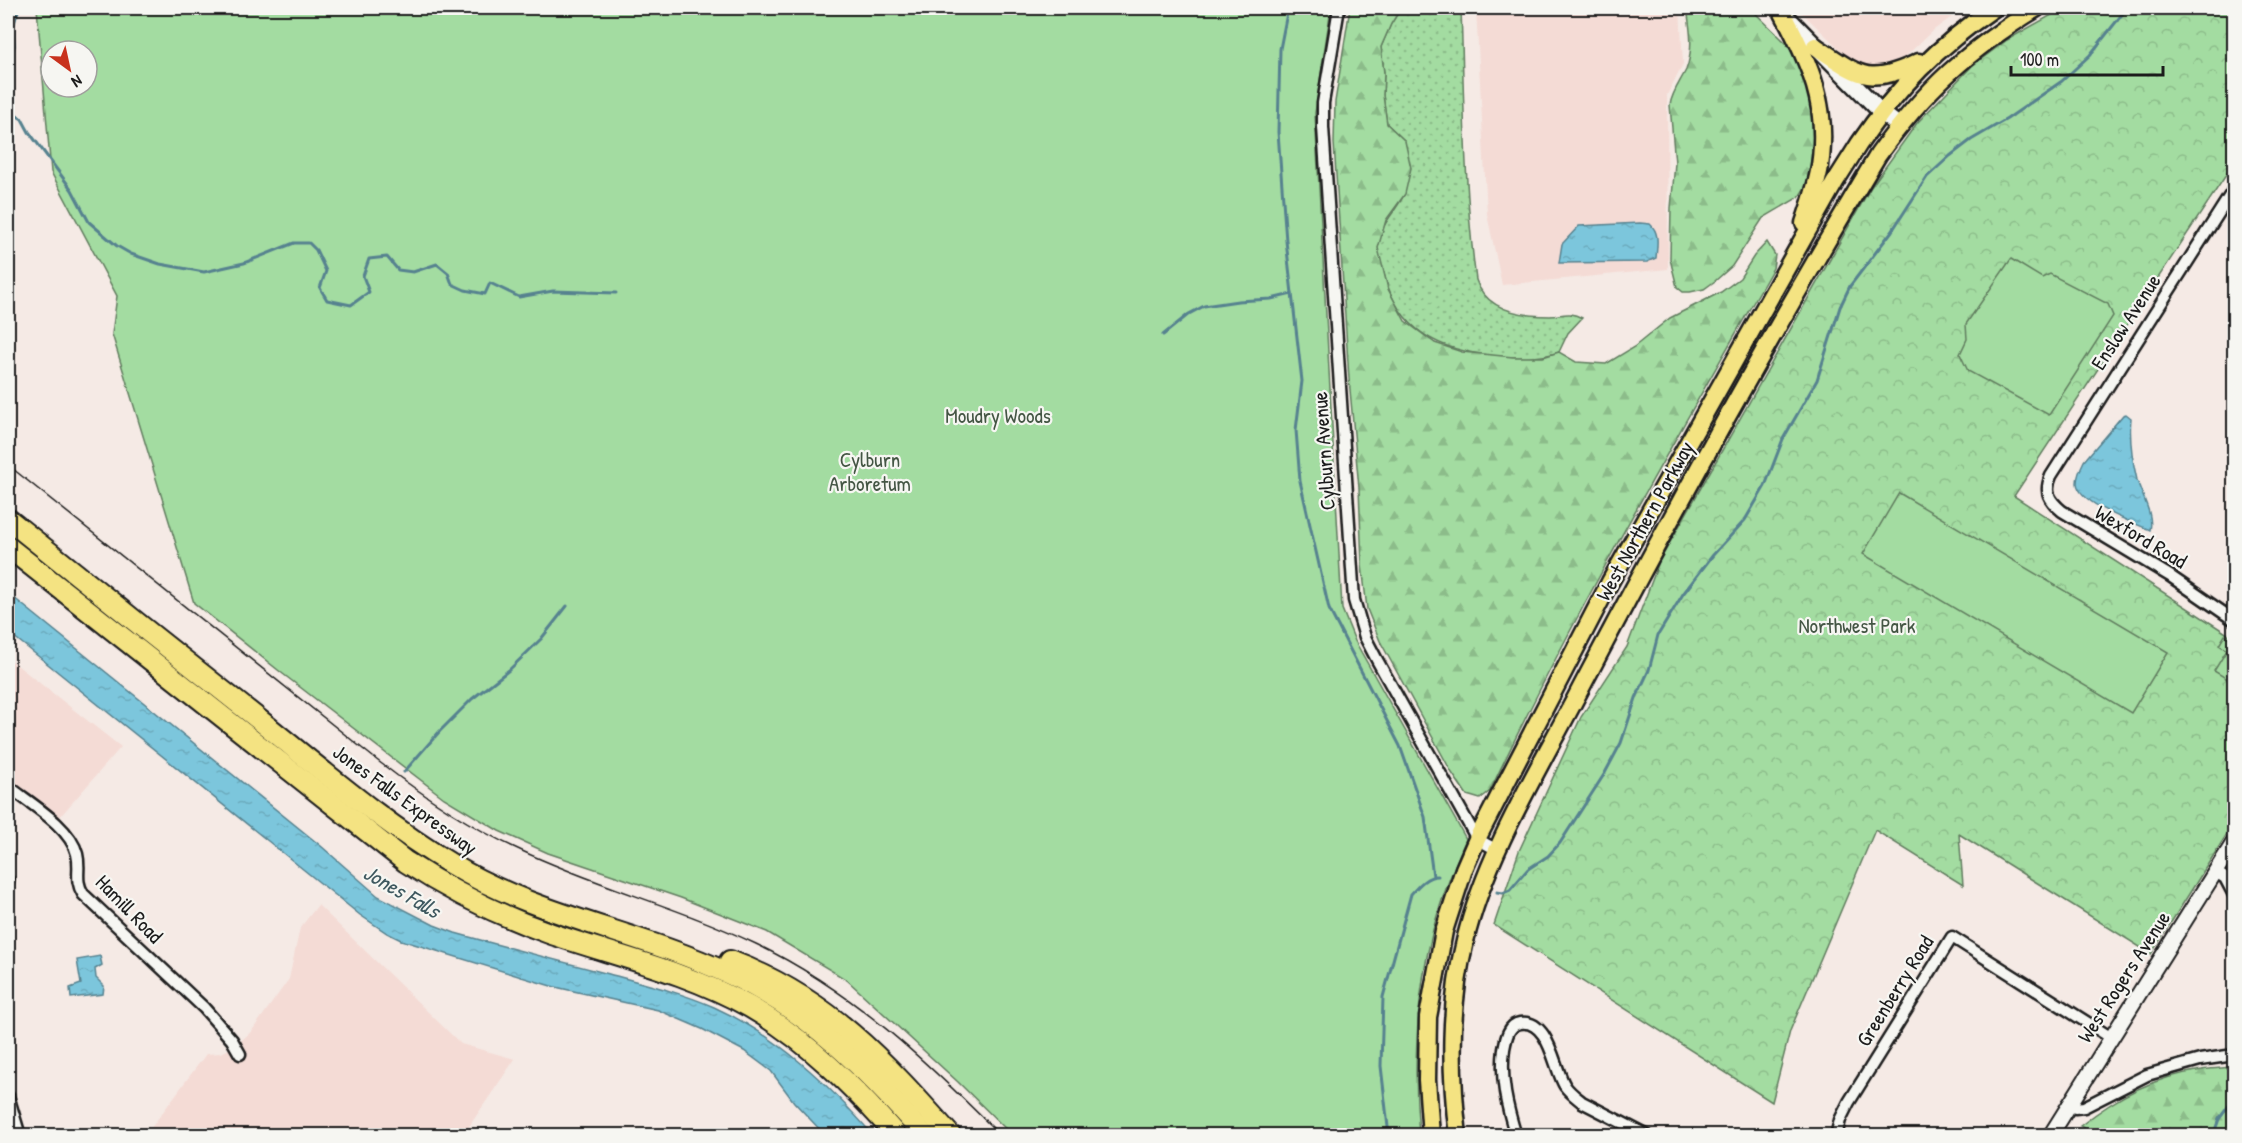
<svg xmlns="http://www.w3.org/2000/svg" width="2242" height="1143" font-family="'Patrick Hand',sans-serif">
	<style>
		.built { fill: #f4dbd5 }
		.grass { fill: url(#grass-dots); stroke: #607c5e; stroke-width: 1.5 }
		.forest { fill: url(#forest-firs); stroke: #607c5e; stroke-width: 1.5 }
		.park { fill: url(#park-crowns); stroke: #607c5e; stroke-width: 1.5 }
		.garden { fill: #a3dca1; stroke: #607c5e; stroke-width: 1.5; fill-rule: evenodd }
		.water { fill: url(#water-ripples); stroke: #56828f; stroke-width: 1.5 }
		.lines { fill: none; stroke-linecap: round; stroke-linejoin: round }
		.stream { stroke: #56828f; stroke-width: 3 }
		.minor-casing { stroke: #1c1c1c; stroke-width: 15 }
		.tertiary-casing { stroke: #1c1c1c; stroke-width: 18 }
		.secondary-casing { stroke: #1c1c1c; stroke-width: 20 }
		.primary-casing { stroke: #1c1c1c; stroke-width: 21 }
		.motorway-casing { stroke: #1c1c1c; stroke-width: 24 }
		.minor { stroke: #f6f6f2; stroke-width: 10 }
		.tertiary { stroke: #f6f6f2; stroke-width: 14 }
		.secondary { stroke: #f6f6f2; stroke-width: 15 }
		.primary { stroke: #f4e382; stroke-width: 16 }
		.motorway { stroke: #f4e382; stroke-width: 20 }
		.tram { stroke: #1c1c1c; stroke-width: 1.5 }
		.labels { text-anchor: middle; stroke-width: 4.5; stroke-linejoin: round; paint-order: stroke }
		.street-label { font-size: 21px; fill: #1c1c1c; stroke: #f6f6f2 }
		.park-label { font-size: 21px; fill: #445644; stroke: #f6f6f2 }
		.water-label { font-size: 22px; font-style: italic; fill: #3e585f; stroke: #f6f6f2 }
	</style>
	<defs>
		<pattern id="grass-dots" width="8" height="8" patternUnits="userSpaceOnUse" patternTransform="scale(1.5)"><rect width="8" height="8" fill="#a3dca1"/><path d="M2 2h.1M6 6h.1" fill="none" stroke="#8cbc8a" stroke-width="1.8" stroke-linecap="round"/></pattern>
		<pattern id="forest-firs" width="22" height="20" patternUnits="userSpaceOnUse" patternTransform="scale(1.5)"><rect width="22" height="20" fill="#a3dca1"/><path d="M5 1l3.5 6h-7zM16 11l3.5 6h-7z" fill="#8cbc8a"/></pattern>
		<pattern id="park-crowns" width="20" height="18" patternUnits="userSpaceOnUse" patternTransform="scale(1.5)"><rect width="20" height="18" fill="#a3dca1"/><path d="M2 6a3 3 0 1 1 6 0M12 15a3 3 0 1 1 6 0" fill="none" stroke="#8cbc8a"/></pattern>
		<pattern id="water-ripples" width="26" height="14" patternUnits="userSpaceOnUse" patternTransform="scale(1.5)"><rect width="26" height="14" fill="#7cc6dc"/><path d="M2 4q2-2 4 0t4 0M15 11q2-2 4 0t4 0" fill="none" stroke="#6baabc"/></pattern>
	</defs>
	<rect width="100%" height="100%" fill="#f5eae5"/>
	<filter id="ink" filterUnits="userSpaceOnUse"><feTurbulence type="fractalNoise" baseFrequency=".0167" numOctaves="2"/><feDisplacementMap in="SourceGraphic" scale="12" xChannelSelector="R" yChannelSelector="G"/><feConvolveMatrix kernelMatrix="1 2 1 2 8 2 1 2 1" color-interpolation-filters="sRGB"/></filter>
	<g filter="url(#ink)">
		<!-- built -->
		<g class="built">
			<path d="M1476 8H1680L1683 64 1667 95 1668 269 1502 285 1487 214Z"/>
			<path d="M1797 8H1964L1931 32 1902 60 1893 65 1876 69 1852 61Z"/>
			<path d="M8 658 121 747 58 819 8 778Z"/>
			<path d="M318 905 461 1044 515 1059 468 1128 478 1135 145 1136 206 1054 221 1053 235 1046 251 1032 289 979 300 928Z"/>
		</g>
		<!-- grass -->
		<path class="grass" d="M1401 8H1461C1464 99 1464 190 1476 280 1486 310 1522 316 1550 316 1563 315 1570 311 1582 318L1568 333 1559 352C1538 359 1517 358 1496 356 1440 351 1399 332 1384 274 1382 266 1377 256 1378 248 1378 226 1395 213 1404 195 1409 186 1405 153 1405 141L1387 124 1383 95 1384 73 1381 47 1391 24Z"/>
		<!-- forest -->
		<g class="forest">
			<path d="M1350 8H1401L1391 24 1381 47 1384 73 1383 95 1387 124 1405 141 1411 168 1405 194 1386 220 1378 248 1388 289 1405 321 1435 343 1462 352 1513 357H1543L1559 352 1576 362 1606 364 1634 347 1670 318 1721 292 1740 278 1754 256 1767 242 1775 255 1773 268C1675 440 1575 611 1490 791L1480 799 1467 795 1452 773 1380 641 1367 609 1362 565 1359 488 1349 379 1334 143 1335 102Z"/>
			<path d="M1687 8H1750L1786 43 1794 55 1812 93 1813 151 1806 186 1799 197 1763 218 1732 266 1715 281 1704 289 1690 292H1683L1677 287 1670 259 1671 208 1675 163 1670 105C1672 92 1680 82 1686 70 1694 50 1690 28 1687 8Z"/>
			<path d="M2234 1066V1135H2096L2080 1126C2118 1096 2154 1077 2202 1070 2213 1068 2224 1069 2234 1066Z"/>
		</g>
		<!-- park -->
		<path class="park" d="M2064 8H2234V163L2014 496 2234 638V823L2151 954 1959 834 1963 885 1875 830 1790 1031 1772 1102 1494 925 1519 851 1581 717 1627 647 1659 562 1871 187 1917 123 1972 66 2007 40Z"/>
		<!-- garden -->
		<g class="garden">
			<path d="M37 8H1331L1315 113 1342 609 1355 641 1466 839C1453 869 1441 899 1433 930 1416 997 1413 1067 1419 1135H1012L958 1082 847 980 767 932 681 898 548 853 499 831 444 798 283 674 194 603 112 334 117 296 51 172ZM51 51H87V87H51Z"/>
			<path d="M2011 259 2042 278 2050 274 2108 304 2113 316 2049 415 1968 371 1960 354 1967 339 1966 324Z"/>
			<path d="M1899 493 2168 652 2131 713 1863 554Z"/>
			<path d="M2225 635 2234 641V683L2214 671 2227 650 2219 645Z"/>
		</g>
		<!-- water -->
		<g class="water">
			<path d="M1640 223 1650 224C1660 233 1657 245 1656 258L1647 262 1559 263 1562 244 1579 226Z"/>
			<path d="M2126 414 2131 418C2129 439 2132 459 2137 480 2141 494 2154 515 2150 530 2132 522 2079 504 2077 483 2077 475 2081 467 2084 461L2123 415Z"/>
			<path d="M8 593 321 846 378 896 434 925 455 933C505 947 555 960 605 973 642 983 680 992 714 1007 778 1036 828 1084 873 1135H825L794 1102 771 1071 744 1051 702 1029 658 1010 551 986 401 940 387 933 360 915 8 632Z"/>
			<path d="M100 956 102 965 95 969 96 978 104 986 103 994 71 998 70 988 81 984 77 960Z"/>
		</g>
		<g class="lines">
			<!-- stream -->
			<g class="stream">
				<path d="M1288 8 1280 49 1278 132 1286 241 1302 381 1296 430 1300 481 1329 609 1400 746 1425 817 1433 876"/>
				<path d="M8 67 14 46 13 26 19 8"/>
				<path d="M8 110 22 119 29 132 72 190 89 222 117 246 131 254 160 264 204 272 244 263 294 243H309L316 250 326 271 320 288 327 300 351 305 369 292 363 276 369 259 387 257 398 270 413 272 437 264 448 273 452 284 465 290 485 294 490 283 519 297 553 291 616 293"/>
				<path d="M1163 335 1189 314 1204 306 1238 301 1271 299 1292 294"/>
				<path d="M404 772 440 731 472 699 509 670 541 639 567 606"/>
				<path d="M1497 892 1503 893 1510 890 1528 869 1548 856 1560 843 1605 773 1621 743 1636 698 1649 670 1658 635 1683 594 1713 555 1745 520 1765 486 1783 439 1817 380 1840 307 1850 286 1892 231 1927 177 1950 156 1971 140 2007 119 2062 81 2090 55 2127 8"/>
				<path d="M1389 1136 1381 1066 1383 997 1411 894C1419 885 1427 876 1438 876"/>
				<path d="M2211 1136 2214 1133 2219 1119 2234 1099"/>
			</g>
			<defs>
				<g id="minor">
					<path d="M1339 8 1323 103V127L1354 600 1365 637 1377 660 1477 839 1497 850"/>
					<path d="M2234 189 2051 476C2044 492 2049 500 2062 511L2170 576 2234 620"/>
					<path d="M8 786C29 803 70 826 77 854 81 870 74 879 83 894L204 1008 232 1040 240 1054"/>
					<path d="M2216 872 2225 878 2234 895"/>
					<path d="M8 880V881"/>
					<path d="M8 1096 20 1136"/>
					<path d="M2068 1104 2075 1108 2084 1107 2147 1075 2200 1060 2234 1055"/>
					<path d="M1516 1136C1507 1107 1500 1079 1504 1049 1506 1039 1508 1025 1520 1023 1549 1018 1554 1069 1565 1086 1570 1093 1576 1097 1582 1102L1648 1136"/>
					<path d="M1836 1136 1840 1120 1849 1102 1952 937 2110 1037"/>
				</g>
				<path id="tertiary" d="M2050 1136 2234 842"/>
				<path id="secondary" d="M1789 19 1881 112 1899 126"/>
				<g id="primary">
					<path d="M1783 13C1810 64 1829 106 1820 166 1817 185 1810 205 1804 223"/>
					<path d="M1815 46C1859 75 1868 87 1919 62"/>
					<path d="M1431 1136 1427 1080 1428 1017 1444 931 1464 869 1477 839 1610 582 1835 182 1859 144C1897 88 1938 46 1994 8"/>
					<path d="M1458 1136C1450 1070 1449 1005 1465 941 1486 853 1542 764 1583 684 1677 505 1774 328 1878 155 1925 89 1968 50 2037 8"/>
				</g>
				<g id="motorway">
					<path d="M8 519C92 587 177 655 262 722 323 771 384 824 451 864 536 916 637 931 727 973 808 1009 867 1070 925 1136"/>
					<path d="M8 547 406 862C452 892 498 915 549 933 616 956 688 972 750 1007 807 1040 854 1087 897 1136"/>
					<path d="M730 961C827 997 884 1061 951 1136"/>
				</g>
			</defs>
			<!-- minor casing -->
			<use href="#minor" class="minor-casing"/>
			<!-- tertiary casing -->
			<use href="#tertiary" class="tertiary-casing"/>
			<!-- secondary casing -->
			<use href="#secondary" class="secondary-casing"/>
			<!-- primary casing -->
			<use href="#primary" class="primary-casing"/>
			<!-- motorway casing -->
			<use href="#motorway" class="motorway-casing"/>
			<!-- minor -->
			<use href="#minor" class="minor"/>
			<!-- tertiary -->
			<use href="#tertiary" class="tertiary"/>
			<!-- secondary -->
			<use href="#secondary" class="secondary"/>
			<!-- primary -->
			<use href="#primary" class="primary"/>
			<!-- motorway -->
			<use href="#motorway" class="motorway"/>
			<!-- tram -->
			<path class="tram" d="M8 465 378 761C422 795 469 827 520 850 596 886 679 907 756 944 852 990 926 1061 1001 1136"/>
		</g>
	</g>
	<g class="labels">
		<!-- street labels -->
		<g class="street-label">
			<text transform="translate(2126 322) rotate(-57)" y="7">Enslow Avenue</text>
			<text transform="translate(1324 451) rotate(-94)" y="7">Cylburn Avenue</text>
			<text transform="translate(1645 521) rotate(-61)" y="7">West Northern Parkway</text>
			<text transform="translate(2141 537) rotate(31)" y="7">Wexford Road</text>
			<text transform="translate(405 800) rotate(36)" y="7">Jones Falls Expressway</text>
			<text transform="translate(129 909) rotate(46)" y="7">Hamill Road</text>
			<text transform="translate(2124 977) rotate(-57)" y="7">West Rogers Avenue</text>
			<text transform="translate(1895 991) rotate(-58)" y="7">Greenberry Road</text>
		</g>
		<!-- park labels -->
		<g class="park-label">
			<text x="998" y="423">Moudry Woods</text>
			<text x="870" y="467">Cylburn<tspan x="870" dy="24">Arboretum</tspan></text>
			<text x="1857" y="633">Northwest Park</text>
		</g>
		<!-- water labels -->
		<g class="water-label">
			<text transform="translate(402 891) rotate(30)" y="8">Jones Falls</text>
		</g>
	</g>
	<!-- margin -->
	<rect width="2242" height="1143" fill="none" stroke="#f6f6f2" stroke-width="30"/>
	<rect x="15" y="15" width="2212" height="1113" fill="none" stroke="#1c1c1c" stroke-width="2" filter="url(#ink)"/>
	<!-- north arrow -->
	<g transform="translate(69 69) rotate(147)"><circle r="28" fill="#f6f6f2" stroke="#9f9f9c" stroke-width="1.5"/>
	<path d="M0-4.5L10 22L0 15L-10 22Z" fill="#c8321e"/>
	<text y="-9" font-size="16" font-weight="bold" text-anchor="middle" fill="#1c1c1c">N</text>
	</g>
	<!-- scale -->
	<path d="M2011 66v9h152v-9" fill="none" stroke="#1c1c1c" stroke-width="3"/>
	<text x="2020" y="66" font-size="18" fill="#1c1c1c" stroke="#f6f6f2" stroke-width="4.5" paint-order="stroke">100 m</text>
</svg>
